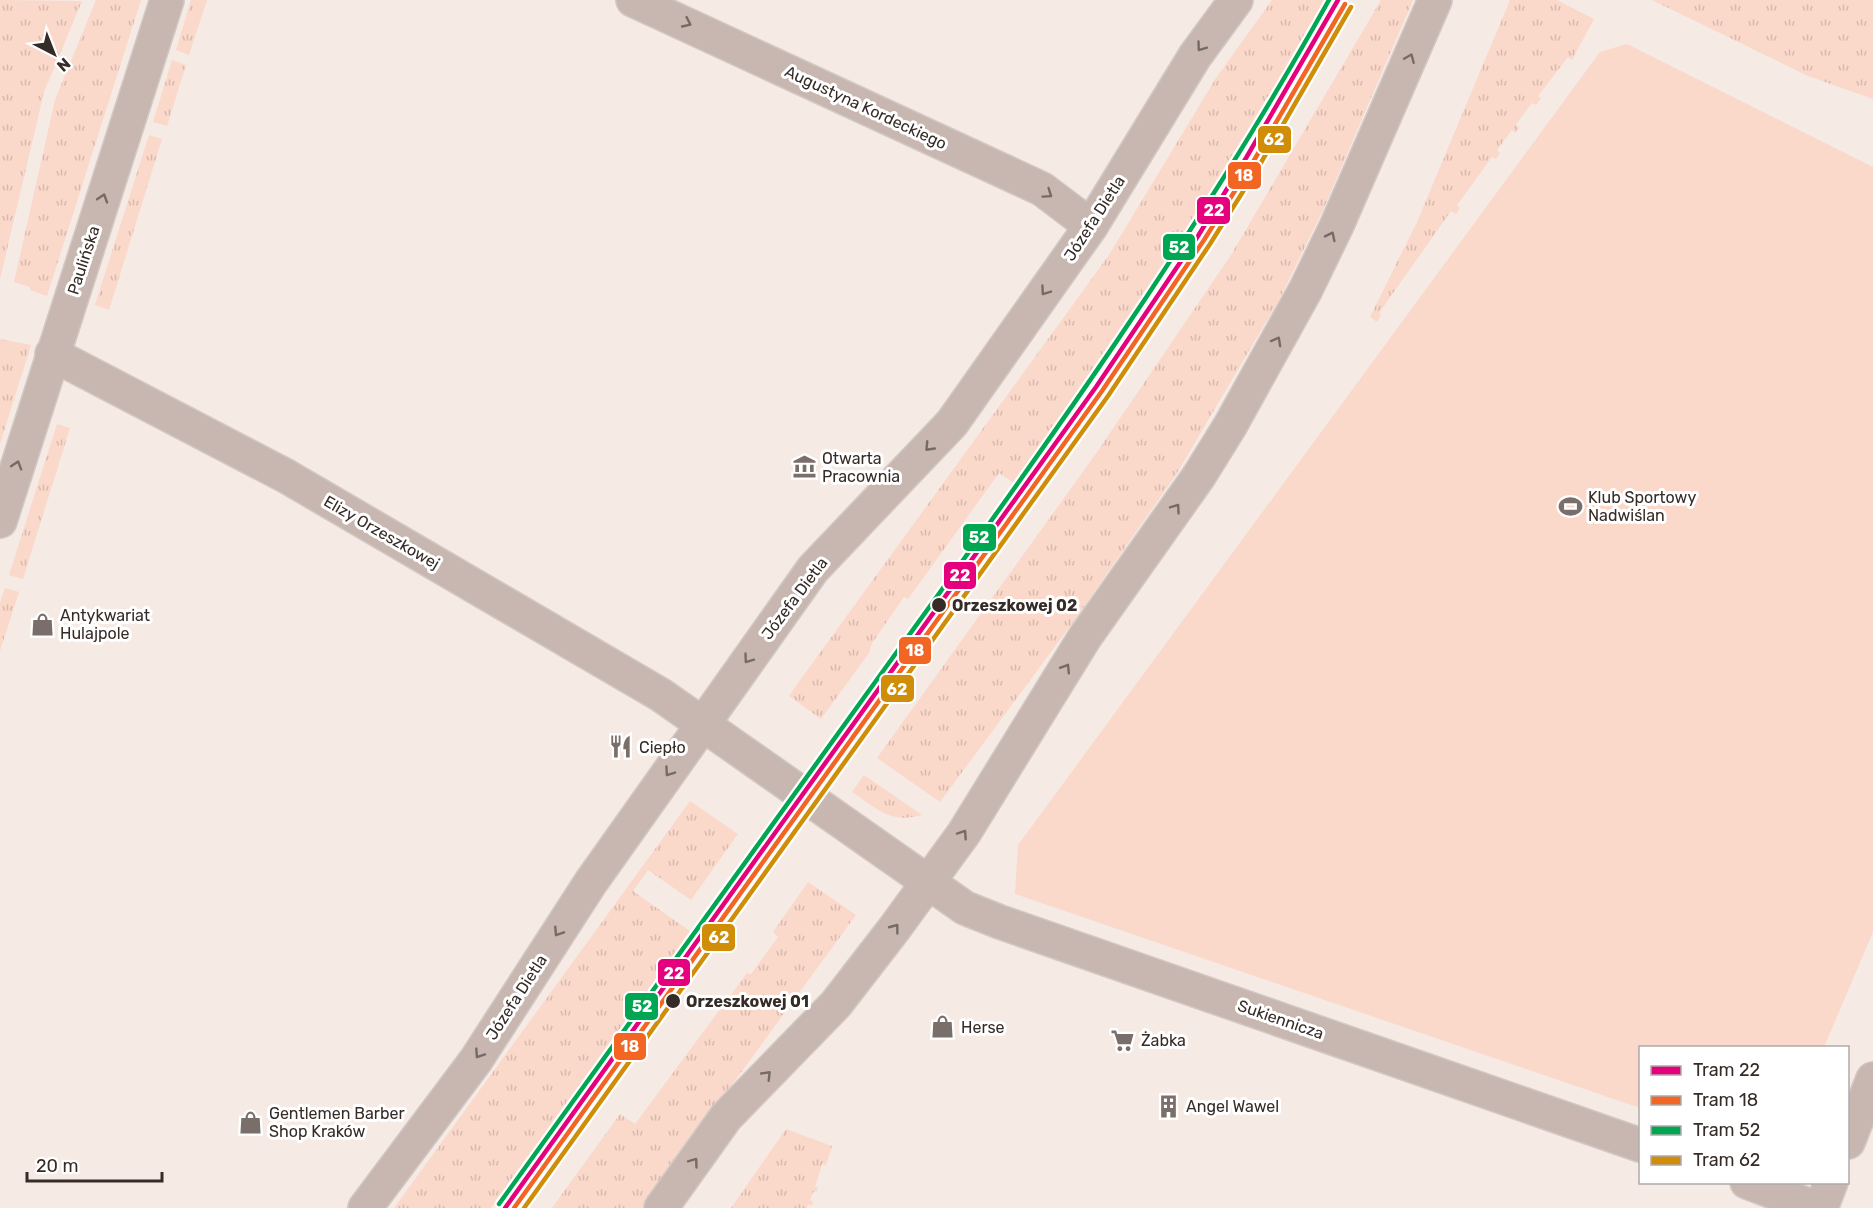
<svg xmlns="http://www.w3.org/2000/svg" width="1873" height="1208" font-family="Rubik,sans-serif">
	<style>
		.grass { fill: url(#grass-tufts) }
		.pitch { fill: #fad8ca }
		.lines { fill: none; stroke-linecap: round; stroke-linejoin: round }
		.minor-casing { stroke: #d2c8c4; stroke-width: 36 }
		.tertiary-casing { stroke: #d2c8c4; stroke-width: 36 }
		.minor { stroke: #c7b7b0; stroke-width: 33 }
		.tertiary { stroke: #c7b7b0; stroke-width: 33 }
		.tram-1-casing { stroke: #fff; stroke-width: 9 }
		.tram-2-casing { stroke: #fff; stroke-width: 9 }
		.tram-3-casing { stroke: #fff; stroke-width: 9 }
		.tram-4-casing { stroke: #fff; stroke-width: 9 }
		.tram-1 { stroke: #e5007d; stroke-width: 4.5 }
		.tram-2 { stroke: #f26522; stroke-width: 4.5 }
		.tram-3 { stroke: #00a651; stroke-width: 4.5 }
		.tram-4 { stroke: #d08d08; stroke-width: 4.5 }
		.oneway { stroke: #776a65 }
		.stop-dot { fill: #352b27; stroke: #fff; stroke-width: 2 }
		.labels { text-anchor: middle; stroke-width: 6; stroke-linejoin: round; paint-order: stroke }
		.street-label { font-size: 16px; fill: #352b27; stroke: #fff }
		.poi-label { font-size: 16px; fill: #352b27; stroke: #fff; text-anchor: start }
		.stop-label { font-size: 16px; font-weight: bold; fill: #352b27; stroke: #fff; text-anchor: start }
		.line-badge { stroke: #fff; stroke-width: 2 }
		.badge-label { font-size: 16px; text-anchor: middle; font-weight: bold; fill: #fff }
	</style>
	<defs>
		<pattern id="grass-tufts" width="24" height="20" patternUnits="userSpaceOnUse" patternTransform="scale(1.5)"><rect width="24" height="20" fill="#fad8ca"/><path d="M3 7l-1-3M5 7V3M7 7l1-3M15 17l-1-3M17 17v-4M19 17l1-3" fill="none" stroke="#d7baae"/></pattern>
	</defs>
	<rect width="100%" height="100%" fill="#f6eae5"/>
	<!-- grass -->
	<g class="grass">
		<path d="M0 0 82 1 44 92 0 279Z"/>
		<path d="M96 0H141L47 296 30 290V287L14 282 55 100Z"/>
		<path d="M191 0H207L189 55 176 50Z"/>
		<path d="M1272 0H1325C1232 169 1124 325 1014 483L999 473 908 599 904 597 872 643 869 653 821 719 789 696 798 683 1109 255 1216 78Z"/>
		<path d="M1381 0H1413L1323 210 1279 300 1177 473 1076 618 940 802 877 758 1095 455 1231 255Z"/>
		<path d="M1510 0H1557L1594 19 1572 60 1568 57 1538 96 1541 98 1536 105 1532 103 1516 124 1519 128 1515 133 1512 130 1497 150 1500 153 1496 159 1492 157 1457 205 1460 208 1456 214 1451 211 1379 313 1381 315 1377 322 1370 317 1417 222Z"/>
		<path d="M1652 0H1873V99L1808 76Z"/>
		<path d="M172 60 186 65 167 126 153 122Z"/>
		<path d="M149 135 162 139 109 310 95 305Z"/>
		<path d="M0 339 31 345 0 444Z"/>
		<path d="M57 424 70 428 23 579 9 575Z"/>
		<path d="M5 588 19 592 0 651V603Z"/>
		<path d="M864 775 922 815C889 824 878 809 852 792Z"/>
		<path d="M690 801 738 834 691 900 648 870 633 891 691 932 491 1208H394Z"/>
		<path d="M808 882 856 915 642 1208H552L620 1114 635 1124 747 973 751 974 778 937 773 932Z"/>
		<path d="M786 1129 832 1146 826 1165 822 1164 815 1187H818L816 1192 814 1191 810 1200 813 1202 812 1206 808 1204 807 1208H731Z"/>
	</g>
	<!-- pitch -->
	<path class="pitch" d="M1627 44 1873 167V932L1824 1047 1640 1048V1108L1015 894 1018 845 1600 52Z"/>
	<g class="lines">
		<defs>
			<g id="minor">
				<path d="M633 0 1042 189 1091 226"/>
				<path d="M52 354 286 476 661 695 965 908 1000 922 1640 1145"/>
				<path d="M0 521 167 0"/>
				<path d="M1848 1142 1873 1079"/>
				<path d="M1747 1182 1816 1208"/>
				<path d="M1821 1208 1831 1182"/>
			</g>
			<g id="tertiary">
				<path d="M365 1208 476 1060 591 882 813 569 952 423 1091 226 1195 56 1236 0"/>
				<path d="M661 1208 726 1117 836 1004 894 929 964 833 1085 637 1199 476 1230 426 1306 289 1337 225 1435 0"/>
			</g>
		</defs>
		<!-- minor casing -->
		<use href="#minor" class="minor-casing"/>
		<!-- tertiary casing -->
		<use href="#tertiary" class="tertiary-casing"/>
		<!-- minor -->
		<use href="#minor" class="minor"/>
		<!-- tertiary -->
		<use href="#tertiary" class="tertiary"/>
		<defs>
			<path id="tram-1" d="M505 1208 1096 387 1198 236 1246 158 1338 0"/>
			<path id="tram-2" d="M514 1208 1102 391 1204 240 1253 162 1345 4"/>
			<path id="tram-3" d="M499 1204C628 1025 757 846 886 667 1044 449 1198 235 1329 0"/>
			<path id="tram-4" d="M524 1208 1108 396 1210 244 1259 166 1351 7"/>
		</defs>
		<!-- tram-1 casing -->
		<use href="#tram-1" class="tram-1-casing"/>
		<!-- tram-2 casing -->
		<use href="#tram-2" class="tram-2-casing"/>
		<!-- tram-3 casing -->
		<use href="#tram-3" class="tram-3-casing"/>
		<!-- tram-4 casing -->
		<use href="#tram-4" class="tram-4-casing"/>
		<!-- tram-1 -->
		<use href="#tram-1" class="tram-1"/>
		<!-- tram-2 -->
		<use href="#tram-2" class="tram-2"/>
		<!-- tram-3 -->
		<use href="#tram-3" class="tram-3"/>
		<!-- tram-4 -->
		<use href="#tram-4" class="tram-4"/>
	</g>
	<!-- one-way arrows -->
	<defs><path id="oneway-chevron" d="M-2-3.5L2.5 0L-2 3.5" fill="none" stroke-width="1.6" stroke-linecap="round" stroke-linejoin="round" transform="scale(1.5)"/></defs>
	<g class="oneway">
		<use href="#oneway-chevron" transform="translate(687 23) rotate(25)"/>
		<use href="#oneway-chevron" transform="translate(1201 47) rotate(126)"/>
		<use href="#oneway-chevron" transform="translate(1410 58) rotate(-67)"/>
		<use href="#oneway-chevron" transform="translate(1048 194) rotate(35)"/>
		<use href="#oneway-chevron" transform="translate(103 198) rotate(-72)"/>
		<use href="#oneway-chevron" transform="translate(1331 236) rotate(-64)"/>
		<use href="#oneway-chevron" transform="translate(1045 291) rotate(125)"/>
		<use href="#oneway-chevron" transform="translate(1277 341) rotate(-61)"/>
		<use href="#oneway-chevron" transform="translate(929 447) rotate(134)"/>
		<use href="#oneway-chevron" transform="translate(17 465) rotate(-73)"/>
		<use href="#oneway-chevron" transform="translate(1176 508) rotate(-55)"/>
		<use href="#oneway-chevron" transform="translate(748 659) rotate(126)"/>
		<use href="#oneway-chevron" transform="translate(1066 668) rotate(-58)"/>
		<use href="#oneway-chevron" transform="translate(669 772) rotate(125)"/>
		<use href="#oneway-chevron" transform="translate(963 834) rotate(-56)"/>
		<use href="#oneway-chevron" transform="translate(895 928) rotate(-53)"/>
		<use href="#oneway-chevron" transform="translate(558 932) rotate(123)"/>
		<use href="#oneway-chevron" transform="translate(479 1054) rotate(124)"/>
		<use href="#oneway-chevron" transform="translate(767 1075) rotate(-46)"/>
		<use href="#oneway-chevron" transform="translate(694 1162) rotate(-54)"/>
	</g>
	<!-- icons -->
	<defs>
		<symbol id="museum-bare" viewBox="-9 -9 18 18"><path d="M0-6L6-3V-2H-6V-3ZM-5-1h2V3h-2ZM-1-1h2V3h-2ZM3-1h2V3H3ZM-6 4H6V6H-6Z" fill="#796e6a" stroke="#fff" stroke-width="2.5" paint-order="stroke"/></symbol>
		<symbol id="stadium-bare" viewBox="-9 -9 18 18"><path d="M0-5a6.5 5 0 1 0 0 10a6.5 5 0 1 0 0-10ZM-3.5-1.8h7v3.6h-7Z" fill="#796e6a" stroke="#fff" stroke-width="2.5" paint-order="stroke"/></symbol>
		<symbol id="shop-bare" viewBox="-9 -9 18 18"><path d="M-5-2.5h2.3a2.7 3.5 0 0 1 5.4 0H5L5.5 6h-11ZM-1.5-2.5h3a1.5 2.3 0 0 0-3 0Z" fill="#796e6a" stroke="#fff" stroke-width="2.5" paint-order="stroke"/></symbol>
		<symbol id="restaurant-bare" viewBox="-9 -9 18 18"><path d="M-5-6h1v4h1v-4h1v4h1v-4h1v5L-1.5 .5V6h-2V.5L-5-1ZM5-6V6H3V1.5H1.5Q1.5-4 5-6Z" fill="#796e6a" stroke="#fff" stroke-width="2.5" paint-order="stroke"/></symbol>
		<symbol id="supermarket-bare" viewBox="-9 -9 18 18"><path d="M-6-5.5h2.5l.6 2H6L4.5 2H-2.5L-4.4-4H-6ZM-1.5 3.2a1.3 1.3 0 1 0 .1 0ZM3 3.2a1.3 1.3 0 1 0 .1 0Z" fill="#796e6a" stroke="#fff" stroke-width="2.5" paint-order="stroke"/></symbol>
		<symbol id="building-bare" viewBox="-9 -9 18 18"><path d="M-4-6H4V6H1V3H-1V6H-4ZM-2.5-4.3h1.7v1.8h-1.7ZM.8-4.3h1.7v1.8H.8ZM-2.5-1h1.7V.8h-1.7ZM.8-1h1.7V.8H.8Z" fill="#796e6a" stroke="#fff" stroke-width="2.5" paint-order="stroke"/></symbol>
	</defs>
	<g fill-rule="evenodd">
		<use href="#museum-bare" x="788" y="450" width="33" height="33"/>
		<use href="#stadium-bare" x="1554" y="490" width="33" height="33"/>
		<use href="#shop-bare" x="26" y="608" width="33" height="33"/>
		<use href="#restaurant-bare" x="604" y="730" width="33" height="33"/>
		<use href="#shop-bare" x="926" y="1010" width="33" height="33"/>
		<use href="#supermarket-bare" x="1106" y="1024" width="33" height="33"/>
		<use href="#building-bare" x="1152" y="1090" width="33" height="33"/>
		<use href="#shop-bare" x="234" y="1106" width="33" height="33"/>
	</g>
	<!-- markers -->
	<g class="stop-dot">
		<circle cx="939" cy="605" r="8"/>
		<circle cx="673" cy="1001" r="8"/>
	</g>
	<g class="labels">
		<!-- street labels -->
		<g class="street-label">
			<text transform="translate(866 107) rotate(25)" y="6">Augustyna Kordeckiego</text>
			<text transform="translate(1094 218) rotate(-57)" y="6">Józefa Dietla</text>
			<text transform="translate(83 260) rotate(-72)" y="6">Paulińska</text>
			<text transform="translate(382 532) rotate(30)" y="6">Elizy Orzeszkowej</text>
			<text transform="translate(794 598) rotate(-53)" y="6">Józefa Dietla</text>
			<text transform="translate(516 997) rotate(-57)" y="6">Józefa Dietla</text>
			<text transform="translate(1281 1019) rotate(19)" y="6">Sukiennicza</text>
		</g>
		<!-- poi labels -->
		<g class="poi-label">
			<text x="822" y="464">Otwarta<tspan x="822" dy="18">Pracownia</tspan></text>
			<text x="1588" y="503">Klub Sportowy<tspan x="1588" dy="18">Nadwiślan</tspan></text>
			<text x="60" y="621">Antykwariat<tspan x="60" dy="18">Hulajpole</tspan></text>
			<text x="639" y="753">Ciepło</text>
			<text x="961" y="1033">Herse</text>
			<text x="1141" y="1046">Żabka</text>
			<text x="1186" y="1112">Angel Wawel</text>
			<text x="269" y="1119">Gentlemen Barber<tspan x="269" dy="18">Shop Kraków</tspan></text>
		</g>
		<!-- stop labels -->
		<g class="stop-label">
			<text x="952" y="611">Orzeszkowej 02</text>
			<text x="686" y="1007">Orzeszkowej 01</text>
		</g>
	</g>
	<g class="line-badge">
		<rect x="1257" y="125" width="35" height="29" rx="6" fill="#d08d08"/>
		<rect x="1227" y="161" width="35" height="29" rx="6" fill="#f26522"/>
		<rect x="1196" y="196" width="35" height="29" rx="6" fill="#e5007d"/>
		<rect x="1162" y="233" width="34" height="28" rx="6" fill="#00a651"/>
		<rect x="962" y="523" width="35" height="29" rx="6" fill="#00a651"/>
		<rect x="943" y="561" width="34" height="29" rx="6" fill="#e5007d"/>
		<rect x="898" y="636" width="34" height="29" rx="6" fill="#f26522"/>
		<rect x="880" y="674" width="35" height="29" rx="6" fill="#d08d08"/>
		<rect x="701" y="923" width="35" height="29" rx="6" fill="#d08d08"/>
		<rect x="657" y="958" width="34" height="29" rx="6" fill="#e5007d"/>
		<rect x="624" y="992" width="35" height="29" rx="6" fill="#00a651"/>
		<rect x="613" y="1032" width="34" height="29" rx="6" fill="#f26522"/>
	</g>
	<g class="badge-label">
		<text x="1274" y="145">62</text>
		<text x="1244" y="181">18</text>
		<text x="1214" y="216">22</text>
		<text x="1179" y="253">52</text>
		<text x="979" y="543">52</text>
		<text x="960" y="581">22</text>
		<text x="915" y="656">18</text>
		<text x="897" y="695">62</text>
		<text x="719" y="943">62</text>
		<text x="674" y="979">22</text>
		<text x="642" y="1012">52</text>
		<text x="630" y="1052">18</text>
	</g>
	<!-- legend -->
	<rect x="1639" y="1046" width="210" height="138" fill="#ffffff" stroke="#aeaaa9" stroke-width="1.5"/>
	<rect x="1651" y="1066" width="30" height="9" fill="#e5007d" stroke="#aeaaa9" stroke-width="1.5"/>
	<text x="1693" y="1076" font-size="18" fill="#352b27">Tram 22</text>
	<rect x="1651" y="1096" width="30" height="9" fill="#f26522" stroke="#aeaaa9" stroke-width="1.5"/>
	<text x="1693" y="1106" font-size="18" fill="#352b27">Tram 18</text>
	<rect x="1651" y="1126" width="30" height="9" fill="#00a651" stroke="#aeaaa9" stroke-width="1.5"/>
	<text x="1693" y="1136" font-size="18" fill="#352b27">Tram 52</text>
	<rect x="1651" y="1156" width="30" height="9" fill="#d08d08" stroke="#aeaaa9" stroke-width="1.5"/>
	<text x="1693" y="1166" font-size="18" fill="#352b27">Tram 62</text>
	<!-- north arrow -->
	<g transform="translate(54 54) rotate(138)" stroke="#ffffff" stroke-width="4.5" paint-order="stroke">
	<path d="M0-4.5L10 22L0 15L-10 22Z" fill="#352b27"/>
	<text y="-9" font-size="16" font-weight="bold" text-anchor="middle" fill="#352b27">N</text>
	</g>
	<!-- scale -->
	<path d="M27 1172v9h135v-9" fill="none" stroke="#352b27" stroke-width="3"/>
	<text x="36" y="1172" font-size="18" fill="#352b27" stroke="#ffffff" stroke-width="4.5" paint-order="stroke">20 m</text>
</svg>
